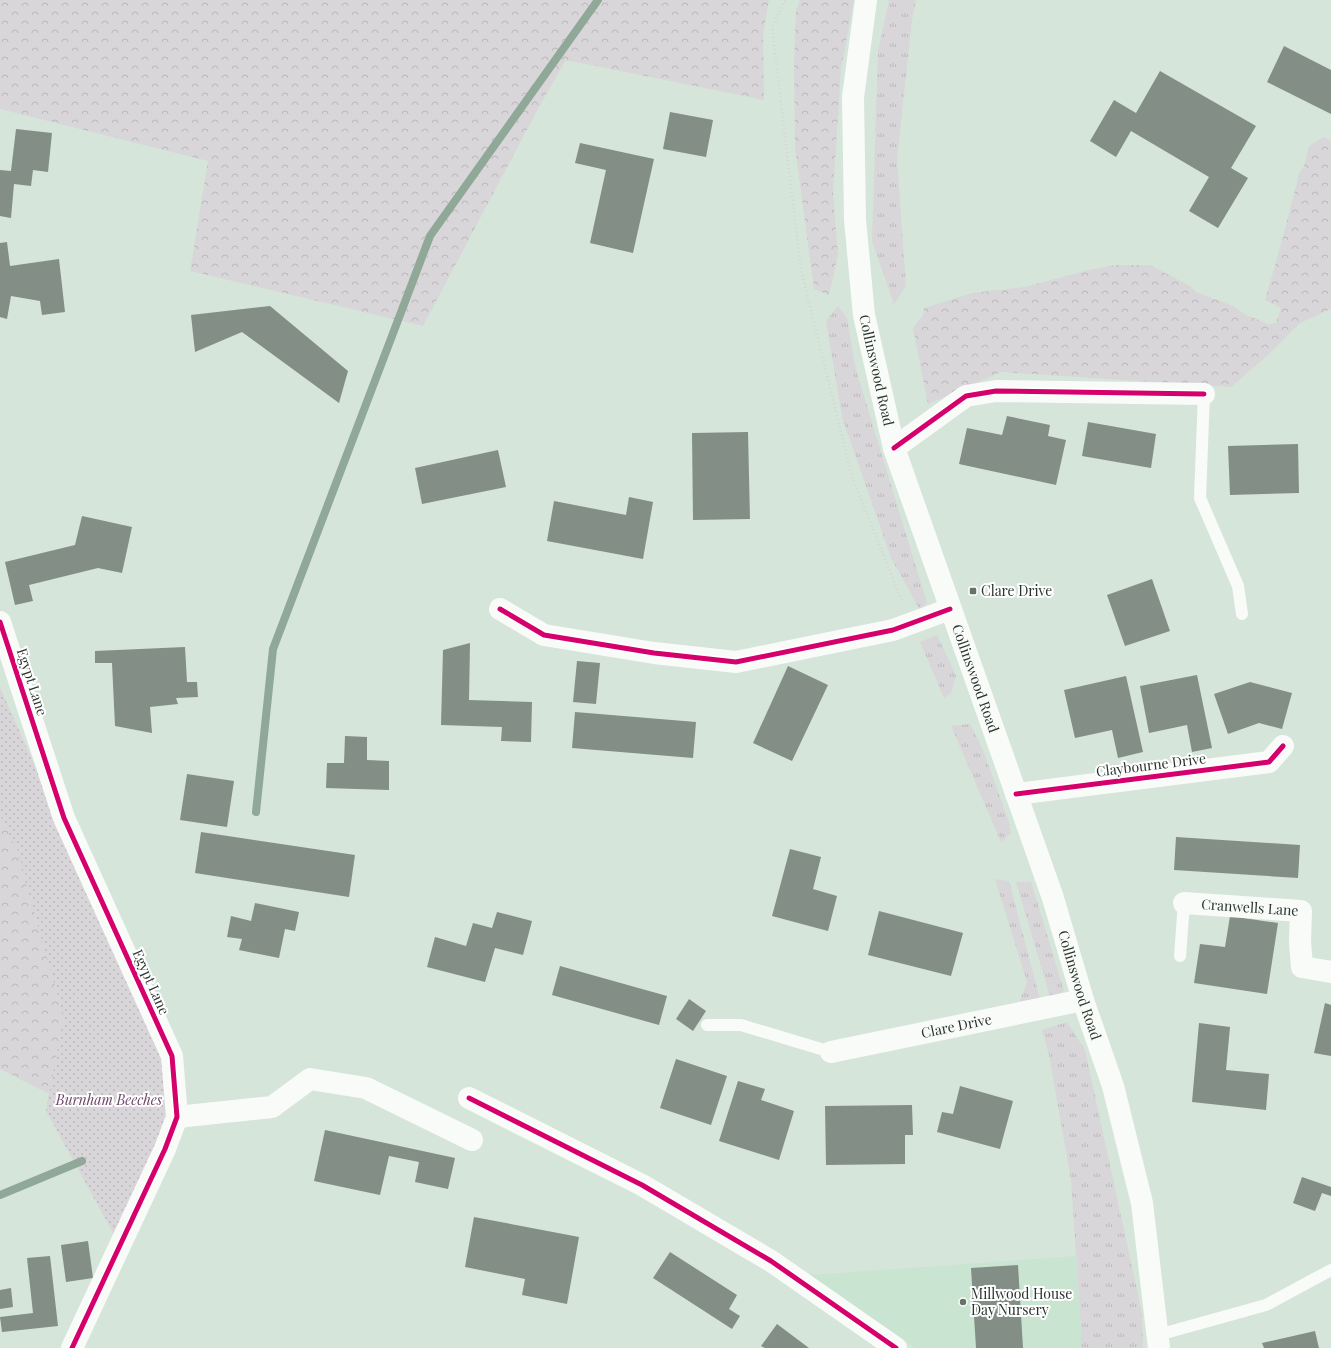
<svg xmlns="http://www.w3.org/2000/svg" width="1331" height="1348" font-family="'Playfair Display',serif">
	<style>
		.built { fill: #cae4d2 }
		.grass { fill: url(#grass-tufts) }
		.forest { fill: url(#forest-crowns) }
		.park { fill: url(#park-dots) }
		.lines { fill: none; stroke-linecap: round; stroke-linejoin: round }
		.stream { stroke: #90a898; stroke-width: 8 }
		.building { fill: #828e86 }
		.path { stroke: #d2d6d3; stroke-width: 2.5; stroke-dasharray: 1 3; stroke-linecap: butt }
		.service { stroke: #f9fbf9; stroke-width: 12 }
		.minor { stroke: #f9fbf9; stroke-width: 22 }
		.primary { stroke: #f9fbf9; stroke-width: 22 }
		.cycleway-casing { stroke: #fff; stroke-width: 8 }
		.cycleway { stroke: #d6006c; stroke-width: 5 }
		.poi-dot { fill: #66726a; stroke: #fff; stroke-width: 1.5 }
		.labels { text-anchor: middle; stroke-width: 4; stroke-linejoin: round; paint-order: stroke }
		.street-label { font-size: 14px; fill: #2a342d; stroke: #fff }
		.poi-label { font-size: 14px; fill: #2a342d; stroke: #fff; text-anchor: start }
		.park-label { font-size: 14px; font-style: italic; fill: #6b4568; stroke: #fff }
	</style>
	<defs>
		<pattern id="grass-tufts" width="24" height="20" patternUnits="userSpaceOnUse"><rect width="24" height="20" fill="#d8d6d9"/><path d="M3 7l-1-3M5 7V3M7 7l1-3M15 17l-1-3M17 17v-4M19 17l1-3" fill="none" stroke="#bab8bb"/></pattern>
		<pattern id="forest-crowns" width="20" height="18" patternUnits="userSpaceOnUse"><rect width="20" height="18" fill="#d8d6d9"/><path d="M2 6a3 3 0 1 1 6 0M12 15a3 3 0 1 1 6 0" fill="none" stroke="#bab8bb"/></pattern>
		<pattern id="park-dots" width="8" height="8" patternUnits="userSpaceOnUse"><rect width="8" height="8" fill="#d8d6d9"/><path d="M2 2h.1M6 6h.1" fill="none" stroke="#bab8bb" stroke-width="1.8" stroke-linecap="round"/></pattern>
	</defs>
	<rect width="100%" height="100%" fill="#d5e5da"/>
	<!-- built -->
	<path class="built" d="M1076 1256 1081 1327V1348H915L808 1277 811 1275Z"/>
	<!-- grass -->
	<g class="grass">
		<path d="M889 0H916L912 20 897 159 906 286 894 304 872 241 878 51Z"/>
		<path d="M838 306 847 318 856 370 927 603 920 610 891 558 842 417 826 321Z"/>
		<path d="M937 635 956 676 951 693 944 698 920 642Z"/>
		<path d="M970 724 983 750 1009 822 1011 833 1001 842 951 726Z"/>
		<path d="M995 879 1009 881 1040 999 1019 1003 1027 982Z"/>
		<path d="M1016 882H1031L1064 991 1051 1000Z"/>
		<path d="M1067 1022 1085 1050 1142 1313 1143 1348H1081V1327L1071 1180 1049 1055 1042 1030Z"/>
	</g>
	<!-- forest -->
	<g class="forest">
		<path d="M0 0H769L763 35 764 100 566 60 539 107 423 326 190 271 208 161 0 109Z"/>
		<path d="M800 0H854L841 69 833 193 838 255 829 295 814 289 795 147 794 60 796 10Z"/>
		<path d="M1324 137 1330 140 1331 139V309L1300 323 1267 356 1231 387 1001 372 928 404 913 328 923 315 924 308 972 293 1025 287 1089 270 1116 265H1150L1190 286 1196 292 1233 306 1244 314 1268 324 1276 323 1281 308 1265 300 1283 237 1299 174 1304 166 1309 146Z"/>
		<path d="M0 688 144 1010 46 1111 49 1094 0 1069Z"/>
	</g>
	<!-- park -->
	<path class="park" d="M0 688 144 1010 167 1065 170 1113 117 1240 46 1111 64 1017 16 849 0 814Z"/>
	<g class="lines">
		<!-- stream -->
		<g class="stream">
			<path d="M256 812 273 649 430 236 598 0"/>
			<path d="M0 1195 82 1161"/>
		</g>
	</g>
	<!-- building -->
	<g class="building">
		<path d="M1284 46 1331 70V114L1267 82Z"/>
		<path d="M1160 71 1256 126 1231 168 1248 178 1218 228 1189 211 1209 177 1131 131 1116 157 1090 141 1114 100 1136 113Z"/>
		<path d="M670 112 713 120 706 157 663 149Z"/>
		<path d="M16 129 52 133 48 172 33 170 31 186 14 184 11 218 0 216V170L11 171Z"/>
		<path d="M580 143 654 159 633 253 590 243 606 170 575 163Z"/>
		<path d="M7 242 10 266 59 259 65 312 42 315 40 301 11 296 7 319 0 317V243Z"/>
		<path d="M270 306 348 371 339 403 242 332 195 352 191 315Z"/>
		<path d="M1007 416 1050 425 1048 436 1066 440 1056 485 959 464 967 428 1002 435Z"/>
		<path d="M1088 422 1156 434 1151 468 1082 456Z"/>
		<path d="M748 432 750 519 693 520 692 433Z"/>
		<path d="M1298 444 1299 493 1230 495 1228 446Z"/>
		<path d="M498 450 506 487 422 504 415 468Z"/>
		<path d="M629 497 653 502 643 559 547 541 554 501 626 515Z"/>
		<path d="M82 516 132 527 122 573 98 568 29 585 33 601 15 605 5 562 75 545Z"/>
		<path d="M1152 579 1170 631 1125 646 1107 595Z"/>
		<path d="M470 643 469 700 532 702 531 742 501 741 502 727 441 725 443 650Z"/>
		<path d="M185 647 187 682H197L198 697 176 698 178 704 150 707 152 733 115 726 112 663H95V651Z"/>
		<path d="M577 661 600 663 596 704 573 702Z"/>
		<path d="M788 666 828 685 792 761 753 743Z"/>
		<path d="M1197 675 1212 748 1192 752 1187 725 1149 733 1140 686Z"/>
		<path d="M1126 676 1143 752 1118 758 1112 730 1075 738 1064 690Z"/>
		<path d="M1250 682 1292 693 1282 729 1259 723 1228 734 1214 694Z"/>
		<path d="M575 712 696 722 693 758 572 748Z"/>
		<path d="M345 736 367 737V760L389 761V790L326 788 327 763H344Z"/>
		<path d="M187 774 234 781 227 827 180 820Z"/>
		<path d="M201 832 355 855 349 897 195 873Z"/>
		<path d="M1176 837 1300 845 1298 878 1174 870Z"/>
		<path d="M790 849 821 857 813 889 837 896 828 931 772 916Z"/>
		<path d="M255 903 299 912 295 931 285 929 279 958 239 950 242 939 227 937 231 916 251 921Z"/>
		<path d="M879 911 963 933 951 976 868 955Z"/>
		<path d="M497 912 532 921 523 955 495 948 485 982 427 967 435 937 466 946 473 923 492 928Z"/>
		<path d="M1230 916 1278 923 1267 994 1194 983 1200 944 1225 947Z"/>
		<path d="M560 966 667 996 659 1025 552 995Z"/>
		<path d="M689 999 706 1011 693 1031 676 1019Z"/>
		<path d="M1325 1003 1331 1005V1056L1314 1053Z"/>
		<path d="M1199 1023 1230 1027 1226 1070 1269 1074 1266 1110 1192 1102Z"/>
		<path d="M676 1059 727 1076 711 1125 660 1108Z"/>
		<path d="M738 1081 765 1089 761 1100 794 1111 779 1160 719 1141Z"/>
		<path d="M960 1086 1013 1101 1000 1149 937 1132 942 1112 953 1114Z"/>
		<path d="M912 1105 913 1135H905V1164L826 1165 825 1106Z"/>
		<path d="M325 1130 455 1158 448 1189 415 1182 419 1162 389 1156 380 1195 314 1181Z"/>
		<path d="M1302 1177 1331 1187V1196L1322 1193 1315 1211 1293 1203Z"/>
		<path d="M474 1217 579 1237 567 1304 522 1295 525 1279 465 1267Z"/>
		<path d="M88 1241 93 1278 66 1282 61 1245Z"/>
		<path d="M670 1252 737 1295 729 1309 740 1316 732 1329 653 1278Z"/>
		<path d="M50 1256 58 1326 2 1332 0 1317 33 1313 27 1258Z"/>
		<path d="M1018 1265 1023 1348H976L971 1268Z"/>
		<path d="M11 1288 13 1307 0 1309V1290Z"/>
		<path d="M777 1324 809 1348H765L761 1346Z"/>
		<path d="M1315 1331 1319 1348H1264L1262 1343Z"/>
	</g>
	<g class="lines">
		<!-- path -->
		<g class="path">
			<path d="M785 0 772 27 801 270 852 477 902 601"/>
			<path d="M0 797 46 929 126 1099 152 1108"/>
		</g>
		<!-- service -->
		<g class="service">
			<path d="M1204 394 1200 498 1238 586 1242 614"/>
			<path d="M1180 956 1184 903"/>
			<path d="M707 1025H741L831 1052"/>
			<path d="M1158 1335 1266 1305 1331 1270"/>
		</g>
		<!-- minor -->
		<g class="minor">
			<path d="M894 448 966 396 996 391 1204 394"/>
			<path d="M500 609 544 635 654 653 736 662 893 630 950 609"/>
			<path d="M0 622 64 818 172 1056 177 1117 165 1149 72 1348"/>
			<path d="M1016 794 1269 762 1283 746"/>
			<path id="s1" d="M1184 903 1301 911 1300 942 1302 967 1331 972"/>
			<path id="s2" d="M831 1052 1083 1000"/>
			<path d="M469 1098 642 1185 771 1261 896 1348"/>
			<path d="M177 1117 272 1107 310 1079 366 1088 472 1140"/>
		</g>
		<!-- primary -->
		<path class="primary" id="s3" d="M866 0 853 97 855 220 864 315 894 448 1053 898 1083 1000 1113 1086 1142 1203 1159 1348"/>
		<defs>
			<g id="cycleway">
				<path d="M894 448 966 396 996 391 1204 394"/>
				<path d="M500 609 544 635 654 653 736 662 893 630 950 609"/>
				<path d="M0 622 64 818 172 1056 177 1117 165 1149 72 1348"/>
				<path d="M1016 794 1269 762 1283 746"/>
				<path d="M469 1098 642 1185 771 1261 896 1348"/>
			</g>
		</defs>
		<!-- cycleway casing -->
		<use href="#cycleway" class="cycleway-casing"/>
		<!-- cycleway -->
		<use href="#cycleway" class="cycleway"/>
	</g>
	<!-- markers -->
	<g class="poi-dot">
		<rect x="969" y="587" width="8" height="8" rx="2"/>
		<circle cx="963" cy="1302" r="4"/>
	</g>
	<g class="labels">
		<!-- street labels -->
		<g class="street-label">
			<text dy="5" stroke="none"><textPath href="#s3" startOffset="373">Collinswood Road</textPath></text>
			<text dy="5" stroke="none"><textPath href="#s3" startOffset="697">Collinswood Road</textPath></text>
			<text transform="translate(32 682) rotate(72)" y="5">Egypt Lane</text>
			<text transform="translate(1151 765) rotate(-7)" y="5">Claybourne Drive</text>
			<text dy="5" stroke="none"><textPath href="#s1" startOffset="66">Cranwells Lane</textPath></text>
			<text transform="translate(151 982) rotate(66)" y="5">Egypt Lane</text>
			<text dy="5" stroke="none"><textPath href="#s3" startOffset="1021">Collinswood Road</textPath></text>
			<text dy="5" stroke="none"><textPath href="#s2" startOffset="128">Clare Drive</textPath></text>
		</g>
		<!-- poi labels -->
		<g class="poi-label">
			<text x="981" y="596">Clare Drive</text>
			<text x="971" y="1299">Millwood House<tspan x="971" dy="16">Day Nursery</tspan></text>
		</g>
		<!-- park labels -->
		<g class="park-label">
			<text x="109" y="1105">Burnham Beeches</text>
		</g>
	</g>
</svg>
